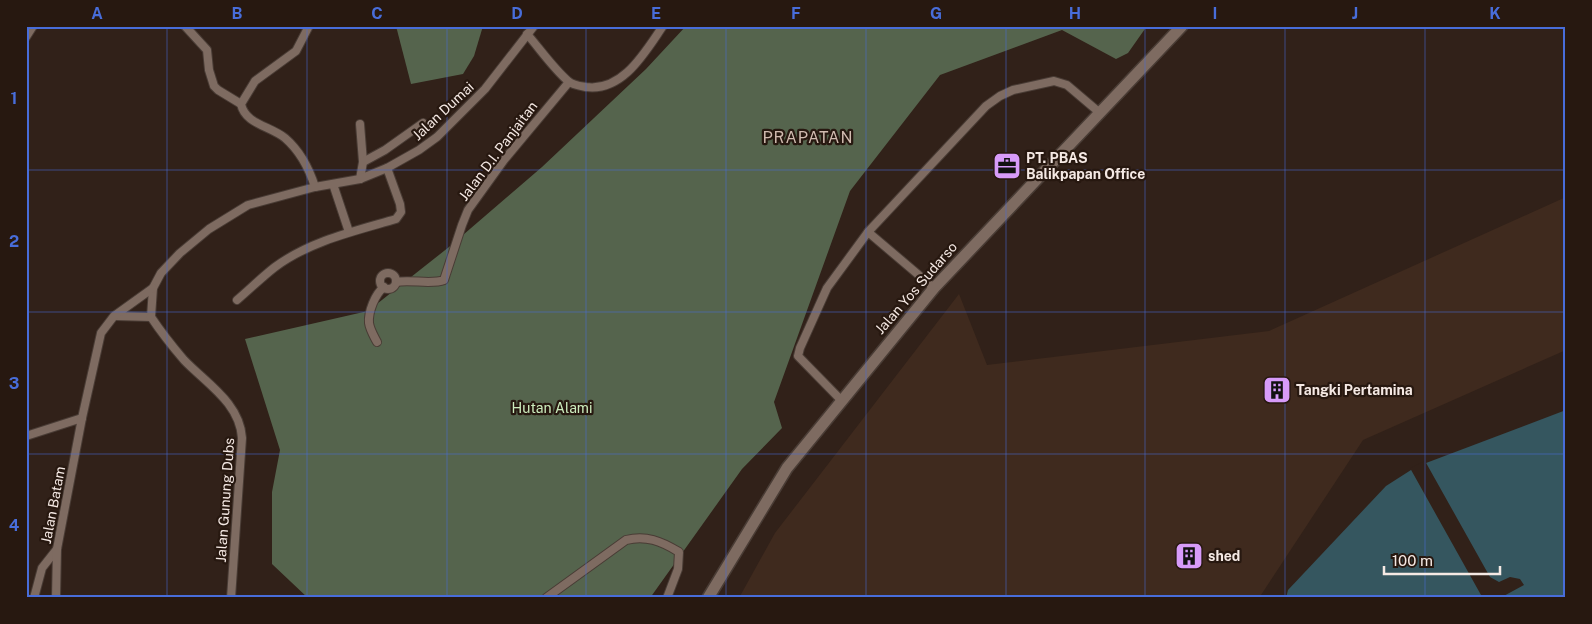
<svg xmlns="http://www.w3.org/2000/svg" width="1592" height="624" font-family="'Public Sans',sans-serif">
	<style>
		.built { fill: #3f2a1e }
		.forest { fill: #55644d }
		.water { fill: #35565f }
		.pier { fill: #312119 }
		.lines { fill: none; stroke-linecap: round; stroke-linejoin: round }
		.street-casing { stroke: #493c35; stroke-width: 10 }
		.secondary-casing { stroke: #493c35; stroke-width: 14 }
		.street { stroke: #7e6b61; stroke-width: 8 }
		.secondary { stroke: #7e6b61; stroke-width: 11 }
		.grid { fill: none; stroke: #486dda; stroke-width: 1; stroke-opacity: 0.55 }
		.labels { text-anchor: middle; stroke-width: 4.5; stroke-linejoin: round; paint-order: stroke }
		.street-label { font-size: 14px; fill: #f5e9e4; stroke: #271810 }
		.poi-label { font-size: 14px; font-weight: bold; fill: #f5e9e4; stroke: #271810; text-anchor: start }
		.park-label { font-size: 14px; fill: #ccecbd; stroke: #271810 }
		.quarter-label { font-size: 16px; letter-spacing: 1px; fill: #d1bbb0; stroke: #271810 }
		.neatline { fill: none; stroke: #486dda; stroke-width: 2 }
		.grid-label { font-size: 16px; text-anchor: middle; font-weight: bold; fill: #486dda }
	</style>
	<rect width="100%" height="100%" fill="#312119"/>
	<!-- built -->
	<path class="built" d="M1566 197V350L1363 440 1259 598H739L775 533 959 294 987 365 1269 331Z"/>
	<!-- forest -->
	<g class="forest">
		<path d="M396 26H483L474 56 463 74 411 84Z"/>
		<path d="M686 26H1147L1128 53 1116 59 1062 30 940 75 850 191 774 402 782 428 742 469 650 598H308L272 564V492L280 450 245 339 368 311 449 247 542 167 646 69Z"/>
	</g>
	<!-- water -->
	<path class="water" d="M1566 410V598H1286L1288 590 1386 486 1411 470 1426 463Z"/>
	<!-- pier -->
	<path class="pier" d="M1425 461 1490 577 1499 582 1510 577 1520 579 1524 585 1500 598H1476L1481 595 1410 468Z"/>
	<g class="lines">
		<defs>
			<g id="street">
				<path d="M185 26 207 50 209 70 214 86 218 90 241 104"/>
				<path d="M309 26 296 51 255 81 241 104C245 124 270 126 285 138 300 151 309 168 315 187"/>
				<path d="M527 34C540 49 553 68 568 81 572 85 580 86 586 87 623 92 645 52 663 26"/>
				<path d="M26 37 33 26"/>
				<path d="M360 124 363 162"/>
				<path d="M360 179 363 162 385 150 423 123"/>
				<path d="M333 184 349 232"/>
				<circle cx="388" cy="281" r="8"/>
				<path d="M396 282C411 279 431 285 444 280L462 225 468 210 504 160 569 82"/>
				<path d="M934 288 868 232 986 106 1000 96 1013 90 1054 81 1067 85 1100 113"/>
				<path d="M237 300C250 289 262 277 275 267 310 241 355 231 396 219L401 212 400 204 387 168"/>
				<path d="M115 316 151 317"/>
				<path d="M151 317 153 288 161 273 180 253 209 229 248 205 315 187 360 179 387 168 419 150 437 137 485 89 534 26"/>
				<path d="M151 317C161 332 172 346 184 360 206 383 240 403 242 438L231 598"/>
				<path d="M377 342C374 336 370 330 369 323 368 312 375 294 384 287"/>
				<path d="M841 400 798 356 800 348 827 288 868 232"/>
				<path d="M26 436 82 418"/>
				<path d="M34 598 42 568 57 549"/>
				<path d="M56 598 57 549 82 418 101 333 114 316 153 288"/>
				<path d="M546 598 626 540C646 535 661 541 679 552L678 569 667 598"/>
			</g>
			<path id="secondary" d="M708 598 787 468 934 288 1182 26"/>
		</defs>
		<!-- street casing -->
		<use href="#street" class="street-casing"/>
		<!-- secondary casing -->
		<use href="#secondary" class="secondary-casing"/>
		<!-- street -->
		<use href="#street" class="street"/>
		<!-- secondary -->
		<use href="#secondary" class="secondary"/>
	</g>
	<!-- grid -->
	<path class="grid" d="M167 26V598M307 26V598M447 26V598M586 26V598M726 26V598M866 26V598M1006 26V598M1145 26V598M1285 26V598M1425 26V598M26 170H1566M26 312H1566M26 454H1566"/>
	<!-- icons -->
	<defs>
		<symbol id="office-square" viewBox="-11 -11 22 22"><rect x="-9" y="-9" width="18" height="18" rx="4" fill="#d79bf9" stroke="#271810"/><path d="M-6-3h4V-5.5h4V-3h4V5H-6ZM-1-4.5V-3h2v-1.5ZM-6 0V1H6V0Z" fill="#111"/></symbol>
		<symbol id="building-square" viewBox="-11 -11 22 22"><rect x="-9" y="-9" width="18" height="18" rx="4" fill="#d79bf9" stroke="#271810"/><path d="M-4-6H4V6H1V3H-1V6H-4ZM-2.5-4.3h1.7v1.8h-1.7ZM.8-4.3h1.7v1.8H.8ZM-2.5-1h1.7V.8h-1.7ZM.8-1h1.7V.8H.8Z" fill="#111"/></symbol>
	</defs>
	<g fill-rule="evenodd">
		<use href="#office-square" x="991" y="150" width="32" height="32"/>
		<use href="#building-square" x="1261" y="374" width="32" height="32"/>
		<use href="#building-square" x="1173" y="540" width="32" height="32"/>
	</g>
	<g class="labels">
		<!-- street labels -->
		<g class="street-label">
			<text transform="translate(443 111) rotate(-43)" y="5">Jalan Dumai</text>
			<text transform="translate(498 151) rotate(-53)" y="5">Jalan D.I. Panjaitan</text>
			<text transform="translate(916 288) rotate(-49)" y="5">Jalan Yos Sudarso</text>
			<text transform="translate(225 500) rotate(-86)" y="5">Jalan Gunung Dubs</text>
			<text transform="translate(53 505) rotate(-79)" y="5">Jalan Batam</text>
		</g>
		<!-- poi labels -->
		<g class="poi-label">
			<text x="1026" y="163">PT. PBAS<tspan x="1026" dy="16">Balikpapan Office</tspan></text>
			<text x="1296" y="395">Tangki Pertamina</text>
			<text x="1208" y="561">shed</text>
		</g>
		<!-- park labels -->
		<g class="park-label">
			<text x="552" y="413">Hutan Alami</text>
		</g>
		<!-- quarter labels -->
		<g class="quarter-label">
			<text x="808" y="143">PRAPATAN</text>
		</g>
	</g>
	<!-- border -->
	<rect width="1592" height="624" fill="none" stroke="#271810" stroke-width="55"/>
	<!-- scale -->
	<path d="M1384 566v8h116v-8" fill="none" stroke="#f5e9e4" stroke-width="2.5"/>
	<text x="1392" y="566" font-size="15" fill="#f5e9e4" stroke="#271810" stroke-width="4" paint-order="stroke">100 m</text>
	<rect x="28" y="28" width="1536" height="568" class="neatline"/>
	<g class="grid-label">
		<text x="97" y="19">A</text>
		<text x="237" y="19">B</text>
		<text x="377" y="19">C</text>
		<text x="517" y="19">D</text>
		<text x="656" y="19">E</text>
		<text x="796" y="19">F</text>
		<text x="936" y="19">G</text>
		<text x="1075" y="19">H</text>
		<text x="1215" y="19">I</text>
		<text x="1355" y="19">J</text>
		<text x="1495" y="19">K</text>
		<text x="14" y="104">1</text>
		<text x="14" y="247">2</text>
		<text x="14" y="389">3</text>
		<text x="14" y="531">4</text>
	</g>
</svg>
